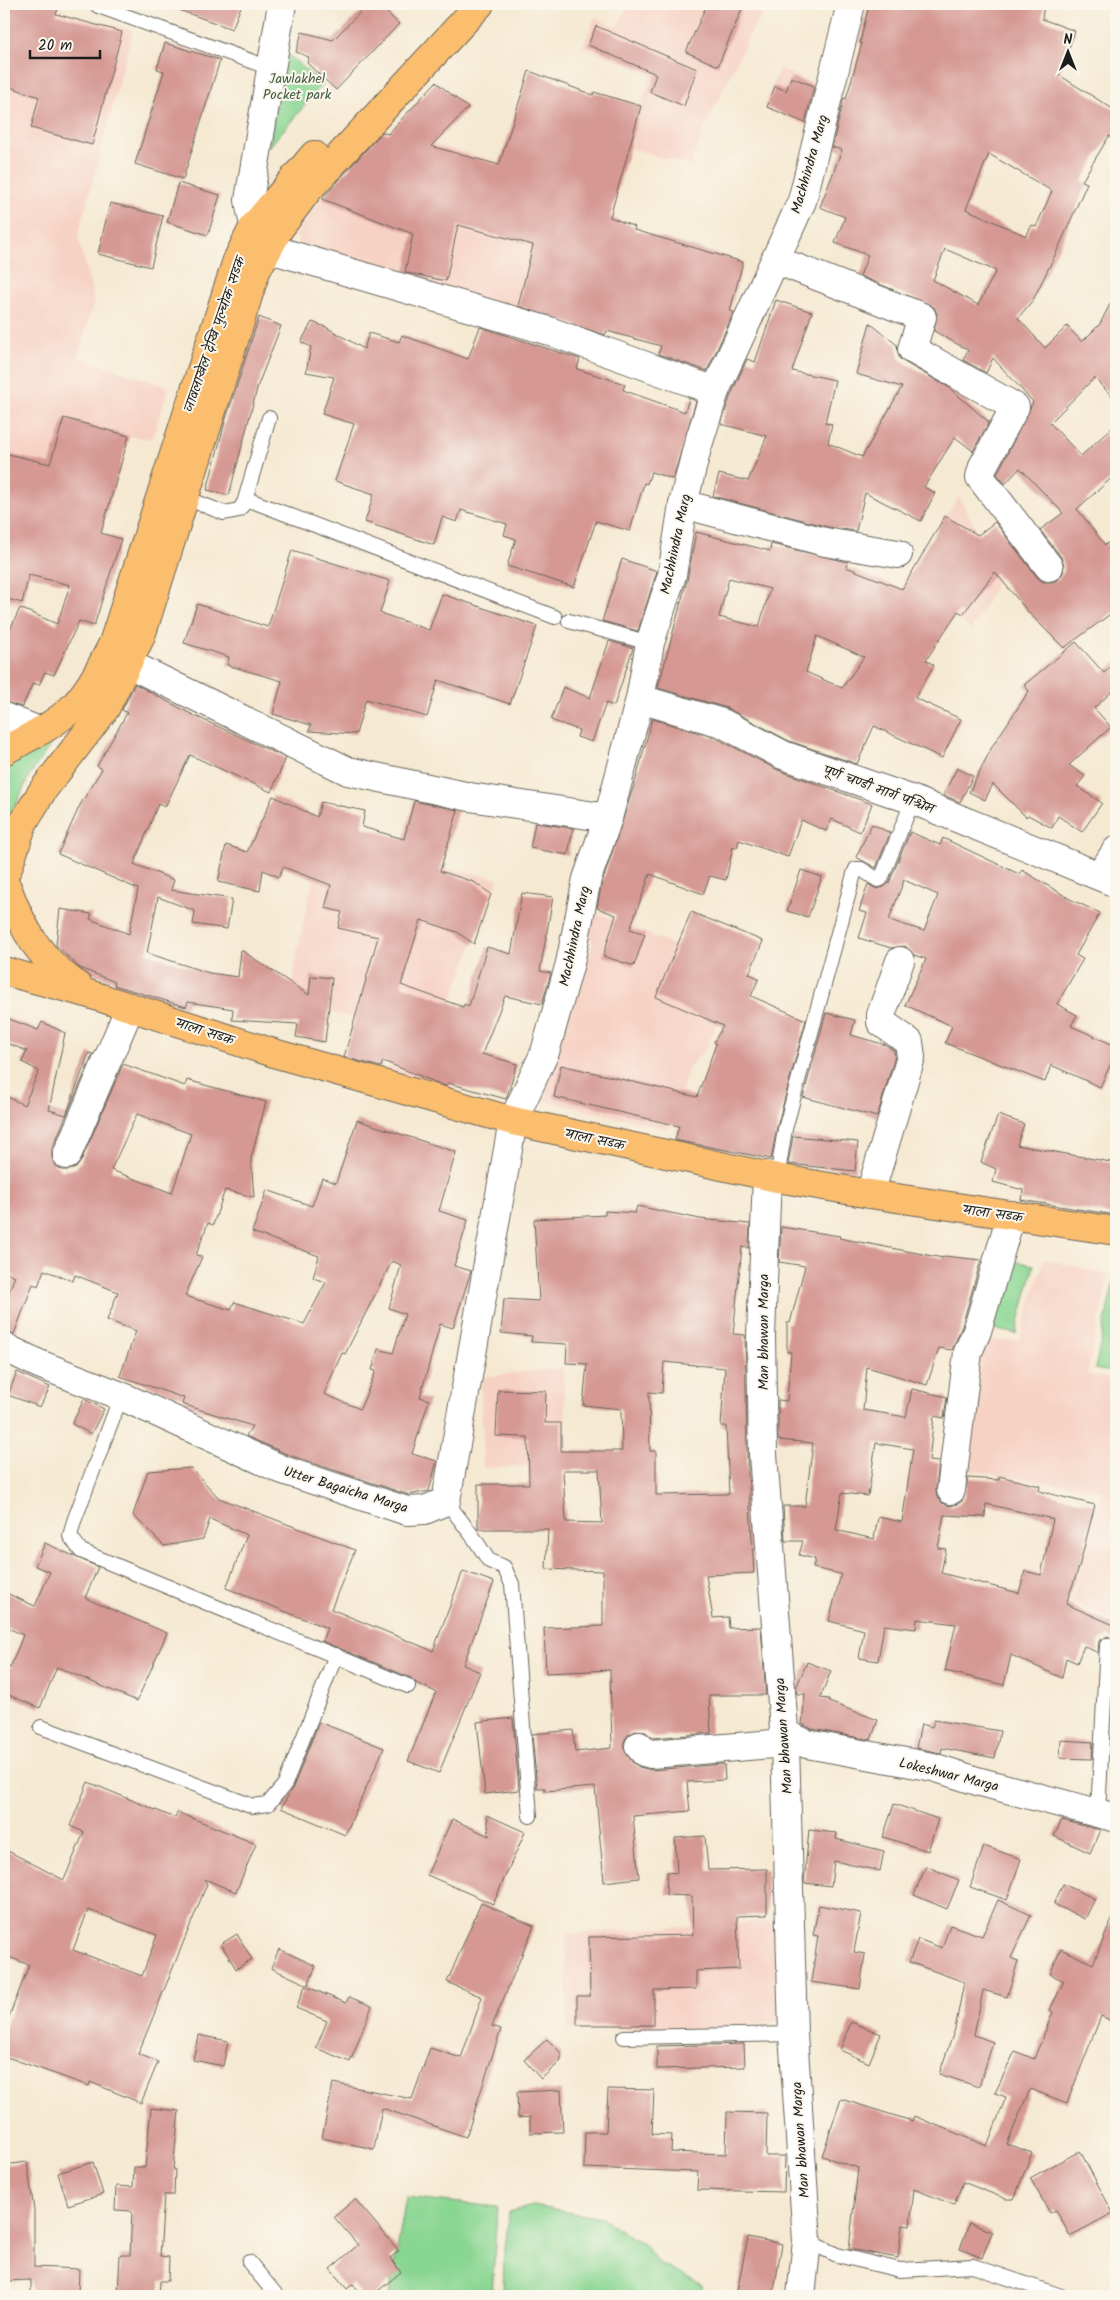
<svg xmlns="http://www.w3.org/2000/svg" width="1120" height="2300" font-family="Kalam,'Playpen Sans Deva',sans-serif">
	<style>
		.built { fill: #f6d2c4 }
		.green { fill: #89d592; stroke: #527857 }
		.building { fill: #d59893; fill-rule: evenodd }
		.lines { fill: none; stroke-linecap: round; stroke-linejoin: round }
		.lane-casing { stroke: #68645c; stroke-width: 16 }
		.street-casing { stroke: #68645c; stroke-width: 30 }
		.primary-casing { stroke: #68645c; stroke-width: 30 }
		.lane { stroke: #fff; stroke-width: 14 }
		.street { stroke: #fff; stroke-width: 28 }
		.primary { stroke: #fabe6e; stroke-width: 28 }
		.labels { text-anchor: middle; stroke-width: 4; stroke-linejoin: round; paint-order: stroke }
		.park-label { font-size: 14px; fill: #425d45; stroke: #fbf7ec }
		.street-label { font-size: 14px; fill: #1c1c1c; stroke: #fbf7ec }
	</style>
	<rect width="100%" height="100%" fill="#fbf7ec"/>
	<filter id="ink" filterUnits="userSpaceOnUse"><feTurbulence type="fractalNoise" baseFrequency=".02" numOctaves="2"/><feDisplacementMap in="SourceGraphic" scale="10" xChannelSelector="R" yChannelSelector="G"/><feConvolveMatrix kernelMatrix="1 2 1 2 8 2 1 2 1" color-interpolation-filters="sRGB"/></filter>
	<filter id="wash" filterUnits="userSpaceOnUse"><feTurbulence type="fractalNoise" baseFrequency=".0096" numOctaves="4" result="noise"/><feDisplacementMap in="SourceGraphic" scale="20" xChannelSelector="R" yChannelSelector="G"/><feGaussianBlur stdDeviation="1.12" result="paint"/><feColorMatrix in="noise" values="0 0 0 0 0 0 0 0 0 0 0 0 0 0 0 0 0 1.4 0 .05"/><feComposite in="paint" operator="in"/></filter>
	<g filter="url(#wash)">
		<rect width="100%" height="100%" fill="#f5e9d2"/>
		<!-- built -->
		<g class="built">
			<path d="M4 4H34L61 13 133 30 78 236 94 301 78 357 169 387 152 439 129 436 64 418 21 573 26 609 4 603Z"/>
			<path d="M629 4H770L750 34 704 129 690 166 631 148 650 74 583 46 595 17 617 27Z"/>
			<path d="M779 69 823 88 807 126 764 108Z"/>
			<path d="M380 130 511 165 595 191 562 329 301 246 295 232Z"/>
			<path d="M959 497 1000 574 986 604 971 630 945 606 902 581Z"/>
			<path d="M344 856 468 872 498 879 450 1004 466 1053 448 1095 387 1072 393 1021 407 985H412L405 983 384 1025 290 1003 297 953 313 879Z"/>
			<path d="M593 912 635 928 726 970 723 1010 706 1049 689 1067 669 1129 538 1099 582 952 590 954 593 940 585 938Z"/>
			<path d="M1044 1259 1109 1275 1087 1374 1116 1380V1612L1112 1619 1072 1602 1102 1491 961 1469 977 1351 992 1341 1019 1340Z"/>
			<path d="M563 1368 568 1464 483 1468 481 1377Z"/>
			<path d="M780 1921 785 2020 693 2030 567 2029 566 1934Z"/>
		</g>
		<!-- green -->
		<g class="green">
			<path d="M285 52 323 84 269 147Z"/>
			<path d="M48 740 52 743 29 776 14 809 8 815 4 812V769Z"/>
			<path d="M1007 1260 1034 1265 1016 1334 990 1328Z"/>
			<path d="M1115 1275H1116V1373L1095 1369Z"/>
			<path d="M406 2197 497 2207 492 2296H389Z"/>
			<path d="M533 2206 601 2218 643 2244 660 2264 702 2285 701 2296H503L504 2259 509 2212Z"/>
		</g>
		<g id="blocks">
			<!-- building -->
			<g class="building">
				<path d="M4 4H60L56 14 122 32 92 145 31 128 39 97 4 85Z"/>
				<path d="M169 4H242L232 29 168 6Z"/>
				<path d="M368 4H378L399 24 336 90 307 63 309 57 296 52 302 32 333 40Z"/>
				<path d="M707 4H744L718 66 686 52Z"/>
				<path d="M869 4H1044L1042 19 1075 31 1059 75 1116 111V140L1109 136 1082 181 1087 183 1059 247 1033 300 1018 318 1045 348 1067 326 1082 342 1100 324 1116 292V400L1094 378 1050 423 1081 456 1116 424V474L1077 509 1105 545 1116 537V610L1064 648 1029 613 995 572 963 614 958 611 926 660 934 665 915 698 961 719 942 758 874 726 857 764 789 741 727 708 658 688 687 580 696 532 770 551 771 544 848 562 846 567 902 589 945 516 978 535 995 522 1037 577 1043 582H1052L1058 580 1063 573 1064 565 1061 557 1040 530 1063 513 1020 468 1005 484 997 474 1033 402 993 358 986 373 963 360 968 350 934 331 937 314 934 307 860 276 868 255 835 243 845 217 820 207 842 150 832 147 844 98 846 99 862 43H860ZM989 154 1052 191 1036 227 1032 225 1026 236 966 209ZM945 249 996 271 978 305 933 280ZM729 578 770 589 759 627 719 617ZM817 636 864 657 842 688 806 672Z"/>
				<path d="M596 26 697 69 684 106 650 92 656 74 588 45Z"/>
				<path d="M165 43 220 60 183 179 135 164 164 71 157 69Z"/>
				<path d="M529 71 593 95 594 92 641 106 610 217 635 227 634 230 743 262 730 311 734 312 707 371 658 354 661 346 607 331 605 335 518 306 533 245 458 225 446 281 408 273 405 272 413 234 322 199 382 132 388 134 436 82 468 108 431 146 499 165Z"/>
				<path d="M791 77 814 86 805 123 767 107 775 86 786 91Z"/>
				<path d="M178 183 220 195 208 235 167 222Z"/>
				<path d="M110 203 163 216 151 267 98 254Z"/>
				<path d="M776 300 812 312 792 371 835 380 825 423 832 424 828 443 862 457 902 387 856 374 870 323 897 345 899 358 904 362 948 387 989 422 973 451 955 437 924 487 935 493 921 521 865 493 856 531 828 527 713 496 719 474 748 481 767 436 721 424 730 397 747 359 755 362Z"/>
				<path d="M259 317 281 326 258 385 229 495 207 490 225 422Z"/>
				<path d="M312 322 326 327 364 349 369 333 399 342 402 335 468 359 480 327 580 359 577 369 625 384 623 390 685 412 689 398 696 401 673 479 651 472 647 484 644 483 630 531 596 521 574 587 507 566 516 539 504 535 507 524 461 510 457 522 442 517 434 545 365 522 374 494 335 481 354 424 322 414 334 377 306 372 311 347 301 342Z"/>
				<path d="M64 418 129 436 101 533 121 539 94 626 79 621 54 675 45 672 39 685 33 683 22 707 4 702V643L20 608 57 624 70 585 29 575 22 603 4 598V453L50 464Z"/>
				<path d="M292 550 390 581 380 613 429 630 442 594 537 626 510 704 438 680 427 717 366 699 356 734 309 731 311 725 273 714 282 681 227 665 229 657 184 643 197 604 268 627Z"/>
				<path d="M622 559 657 571 638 631 602 621Z"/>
				<path d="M609 641 633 648 614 706 606 703 592 742 577 737 579 730 551 720 563 687 590 698Z"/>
				<path d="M1076 642 1104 673 1116 662V688L1094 708 1111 727 1069 765 1085 776 1077 786 1102 803 1082 832 1058 816 1052 828 1028 815 1026 817 993 784 985 800 969 792 993 745 1029 691 1024 685Z"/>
				<path d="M135 684 193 715 286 758 271 792 190 755 165 807 158 804 134 864 174 880 171 890 232 899 227 929 193 924 195 911 158 897 147 953 209 973 238 977 241 950 309 995 311 976 332 978 325 1042 296 1037 298 1024 232 1020 233 1009 188 1002 186 1007 114 985 115 982 80 968 56 945 60 909 92 914 90 919 129 934 138 889 58 854 80 805 102 769 97 766 127 713 122 710Z"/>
				<path d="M652 719 716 738 778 770 872 804 860 832 832 819 826 831 801 820 788 857 739 840 737 848 733 847 726 880 710 876 703 894 650 874 630 929 645 934 634 966 603 956 616 915 597 908 601 886 636 779Z"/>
				<path d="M957 768 973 776 960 802 943 795Z"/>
				<path d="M273 796 317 817 321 802 365 811 362 827 404 839 414 801 458 810 440 871 474 882 491 894 474 944 457 932 421 920 401 985 463 1007 464 1004 469 1006 487 947 511 954 522 893 553 897 540 971 551 973 542 1004 505 996 482 1054 517 1064 506 1099 448 1083 446 1086 442 1085 383 1061 381 1067 344 1057 378 937 338 928 342 912 325 908 331 885 283 867 279 877 263 870 260 891 218 882 226 845 247 852Z"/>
				<path d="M535 823 573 828 568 855 530 848Z"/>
				<path d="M872 824 890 833 876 868 856 857Z"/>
				<path d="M910 832 940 845 943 838 1019 874 1022 870 1070 899 1100 913 1076 955 1083 959 1057 1004 1077 1015 1071 1026 1116 1046V1052L1100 1087 1051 1065 1045 1082 945 1043 952 1026 905 1005 926 959 914 955 905 946 891 948 859 938 867 913 859 911 868 884 877 889 884 887 889 883ZM904 880 938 895 924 931 889 920Z"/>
				<path d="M801 870 822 877 808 917 787 911Z"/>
				<path d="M691 912 763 941 749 974 759 978 751 996 806 1020 777 1127 771 1159 675 1140 679 1126 554 1097 561 1065 697 1097 716 1044 714 1042 723 1026 656 997Z"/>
				<path d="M826 1013 855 1020 851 1035 886 1045 894 1051 895 1056 877 1117 803 1097Z"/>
				<path d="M4 1017 38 1030 42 1022 65 1033 49 1110 66 1115 89 1053 93 1054 52 1149V1157L54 1164 61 1170H69L76 1168 81 1161 123 1064 185 1086 187 1080 266 1102 251 1158 254 1197 225 1190 213 1225 208 1223 196 1255 202 1257 185 1296 231 1310 234 1302 304 1324 326 1282 313 1278 319 1256 252 1232 267 1190 312 1206 322 1178 336 1183 357 1120 456 1152 439 1211 468 1220 454 1266 471 1271 453 1328 440 1324 420 1397 429 1400 412 1454 437 1461 429 1491 409 1495 289 1455 246 1436 252 1426 182 1404 184 1398 120 1376 136 1331 107 1320 118 1292 75 1275 73 1281 44 1270 38 1286 33 1284 14 1334 4 1332V1304L15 1276 4 1272V1095L24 1105 39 1071 22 1062 27 1051 4 1042ZM137 1114 191 1134 172 1193 111 1170ZM392 1261 401 1265 389 1308 405 1314 393 1353 378 1349 372 1370 376 1371 360 1409 324 1394 342 1353 345 1354Z"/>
				<path d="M998 1115 1024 1124 1017 1145 1116 1163V1215L1021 1200 1023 1190 993 1182 996 1169 981 1162Z"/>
				<path d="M793 1136 858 1142 855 1171 788 1164Z"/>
				<path d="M637 1206 700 1219 750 1224 749 1248 742 1247 733 1334 745 1335 747 1454 754 1573 706 1575 713 1618 728 1617 729 1628 761 1627 766 1695H709L711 1733 653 1738 644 1731H636L629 1734 624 1741V1749L632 1762 639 1767 652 1770 724 1764 725 1780 687 1782 690 1811 633 1816 639 1878 604 1882 595 1787 545 1791V1788H537L532 1734 573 1730 575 1752 612 1748 610 1670 546 1673 544 1628 603 1626V1571L546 1569 548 1529H478V1484H529L528 1437 496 1436 498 1390 546 1391 545 1423H561V1451H622L621 1409 583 1405 587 1364 566 1363 567 1344 531 1342 532 1336 501 1333 504 1299 539 1301 534 1219 605 1215V1211L635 1213ZM664 1362 725 1368 721 1426H726L729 1494 656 1495V1451H650L649 1392 662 1393ZM563 1470H599L602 1523 566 1522Z"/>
				<path d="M781 1227 840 1236 839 1238 943 1258 944 1256 981 1260 962 1326 952 1350 939 1348 927 1385 867 1367 863 1410 906 1417 912 1389 947 1397 944 1418 934 1416 929 1461 939 1462 936 1489 937 1497 942 1503 950 1506 958 1504 963 1500 968 1478 999 1480V1476L1040 1486 1039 1491 1095 1505 1079 1567 1066 1604 1116 1626V1661L1115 1642 1108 1636 1099 1641 1098 1653 1084 1646 1077 1663 1066 1658 1062 1678 1011 1655 1004 1685 945 1671 956 1624 917 1619 916 1629 884 1625 878 1661 859 1658 864 1630 829 1621 841 1574 813 1568 815 1559 799 1555 803 1541H785L783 1506H805L813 1443 778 1440V1400L787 1401 791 1352H787V1323H790L805 1266 779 1262ZM876 1443 913 1449 902 1522 878 1517 874 1539 836 1530 842 1493 868 1496ZM986 1504 1053 1519 1041 1575 1025 1571 1019 1593 941 1573 946 1549 938 1548 944 1515 985 1517Z"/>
				<path d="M17 1372 50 1387 40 1407 8 1395Z"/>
				<path d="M84 1399 104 1409 91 1434 72 1424Z"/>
				<path d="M191 1468 219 1498 355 1550 331 1609 433 1651 463 1571 494 1582 463 1665 480 1672 439 1773 408 1761 436 1692 416 1683 411 1678 322 1641 327 1628 226 1588 247 1535 210 1519 203 1539 164 1546 133 1515 148 1471Z"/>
				<path d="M45 1543 98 1567 85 1598 167 1633 137 1701 57 1667 40 1708 4 1693V1666L10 1668 23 1635 4 1626V1592L35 1606 50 1572 35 1566Z"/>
				<path d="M807 1662 831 1671 820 1698 829 1699V1702L878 1720 871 1740 812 1729 802 1724 805 1694H797L796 1688Z"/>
				<path d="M513 1718 519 1790 485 1794 477 1722Z"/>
				<path d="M934 1720 1000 1731 995 1758 942 1748 941 1753 916 1748 921 1724 932 1727Z"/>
				<path d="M319 1722 384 1748 345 1835 281 1808 293 1787Z"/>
				<path d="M1061 1740 1093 1742 1092 1759 1060 1758Z"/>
				<path d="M88 1782 175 1818 177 1812 256 1844 236 1892 204 1879 207 1884 138 2054 158 2062 141 2103 90 2082 89 2086 4 2056V2030L29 1965 4 1955V1849L64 1880 84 1832 70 1826ZM88 1910 157 1935 142 1976 73 1950Z"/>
				<path d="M894 1804 938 1819 928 1851 883 1837Z"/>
				<path d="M487 1815 525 1832 493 1904 427 1875 452 1819 489 1836Z"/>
				<path d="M1062 1820 1100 1830 1090 1853 1054 1836Z"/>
				<path d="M809 1830 837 1833 836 1839 884 1851 880 1871 834 1861 831 1886 804 1883Z"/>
				<path d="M705 1836 708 1870 767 1869V1915L737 1916 739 1969 696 1971V1989L654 1990V2025H577V1996H590L589 1937 693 1935 692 1896 666 1895 667 1872 677 1873 675 1838Z"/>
				<path d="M984 1846 1021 1859 1007 1900 970 1887Z"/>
				<path d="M926 1866 959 1880 947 1909 914 1895Z"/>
				<path d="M1063 1884 1095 1899 1085 1919 1054 1904Z"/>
				<path d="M998 1900 1031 1915 1011 1958 1018 1961 1007 1997 983 1990 974 2035 993 2042 979 2087 939 2074 955 2029 964 1982 909 1962 918 1939 942 1948 950 1925 982 1936Z"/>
				<path d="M481 1903 534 1926 492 2026 501 2029 466 2137 382 2108 374 2149 322 2138 333 2083 412 2099 430 2048 461 2058 482 1997 447 1982Z"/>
				<path d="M819 1905 861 1913 854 1952 865 1954 860 1989 811 1982 818 1936 813 1935Z"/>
				<path d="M1116 1909V2023L1101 2016 1067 2103 1030 2089 1007 2144 1032 2153 1014 2199H1006L963 2182 954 2205 914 2189 910 2226 902 2225 898 2258 849 2249 858 2168 822 2156 841 2099 912 2121 914 2116 987 2146 1006 2097 995 2093 1015 2051 1034 2059 1053 2012 1050 2010 1064 1981 1050 1974 1061 1949 1093 1964Z"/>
				<path d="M237 1934 252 1959 236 1969 221 1944Z"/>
				<path d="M279 1949 316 1966 308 1985 271 1968Z"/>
				<path d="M305 1986 346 2003 349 1997 372 2006 350 2062 316 2048 327 2021 296 2008Z"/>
				<path d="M851 2022 881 2034 869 2063 840 2050Z"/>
				<path d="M198 2035 228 2041 223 2066 193 2060Z"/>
				<path d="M547 2039 561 2053V2061L541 2079 524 2060Z"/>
				<path d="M744 2044 745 2067 657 2069V2046Z"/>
				<path d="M608 2089 654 2090 652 2134 672 2135 671 2152 726 2154 727 2112 767 2113 766 2156H785L784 2192 697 2190 698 2172 584 2168 585 2132H606Z"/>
				<path d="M561 2090 563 2132 530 2133V2117L518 2118 517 2092Z"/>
				<path d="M151 2108 179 2111 173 2169H175L174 2195H164L160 2256 169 2257 168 2281H160L159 2295 118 2293 120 2255H130L132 2211 115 2210 116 2186 133 2187 134 2167H145Z"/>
				<path d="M1080 2151 1113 2213 1070 2236 1056 2210 1050 2213 1030 2178Z"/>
				<path d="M27 2162 34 2210V2267L79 2269 78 2296H31V2280L4 2281V2165Z"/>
				<path d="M93 2162 103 2194 68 2205 58 2173Z"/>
				<path d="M355 2199 399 2251 390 2258 401 2272 372 2296H363L353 2284 347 2289 330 2269 358 2245 334 2217Z"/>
				<path d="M969 2223 992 2232 982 2258 960 2249Z"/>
				<path d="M748 2237 782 2244 773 2296H736Z"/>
			</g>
		</g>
	</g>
	<g filter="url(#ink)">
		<use href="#blocks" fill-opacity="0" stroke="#68645c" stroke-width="1"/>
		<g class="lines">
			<defs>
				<g id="lane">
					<path d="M98 6 270 68"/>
					<path d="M186 498 224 513 239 510 244 503 252 501 555 617"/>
					<path d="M244 503 269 418"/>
					<path d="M569 621 650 643"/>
					<path d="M777 1178 785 1129 854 874 856 869H861L878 880 881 879 913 800"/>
					<path d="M121 1396 74 1521 70 1536 81 1551 408 1686"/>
					<path d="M446 1501 474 1538 489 1561 504 1567 512 1584 530 1816"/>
					<path d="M41 1727 253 1806 268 1804 285 1784 336 1655"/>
					<path d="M1098 1812 1107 1645"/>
					<path d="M624 2037 793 2034"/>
					<path d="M807 2241 837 2255 900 2270 973 2266 1061 2296"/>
					<path d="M249 2262 277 2296"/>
				</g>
				<g id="street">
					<path d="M282 4 249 200C252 219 255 234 267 248L549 331 715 391"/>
					<path d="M776 260 922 317 912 349 1015 407 983 466 980 477 1049 567"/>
					<path d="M683 504 825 542 898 554"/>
					<path d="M129 664 348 771 470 797 608 818"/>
					<path d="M640 699 722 723 783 755 913 800 1116 883"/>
					<path d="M4 717 39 731"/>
					<path d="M1100 876 1116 851"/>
					<path d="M67 1155 130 1007"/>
					<path d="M767 1175 761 1336 763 1454 785 1743 793 2034 807 2241 801 2296"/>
					<path d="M870 1194 911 1057 909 1042 881 1022V1015L900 961"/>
					<path d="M4 1347 39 1364 121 1396 283 1470 407 1511 425 1510 446 1501 513 1121 545 1052 570 963 587 879 608 818 640 699 650 643 672 575 683 504 697 448 715 391 802 201 851 4"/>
					<path d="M951 1490 968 1352 977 1331 1011 1215"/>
					<path d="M783 1733 807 1744 933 1767 977 1781 1116 1818"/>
					<path d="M639 1746 644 1752 651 1754 785 1743"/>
				</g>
				<g id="primary">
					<path d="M4 751C27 738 56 725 75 705 92 686 102 665 113 643L237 260 254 226 314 155"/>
					<path d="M8 868 23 823 43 790 105 709 141 636 256 271 279 229 308 190 480 4"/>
					<path d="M7 887C23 931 40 959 79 987"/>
					<path d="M4 971 86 993 277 1054 513 1121 777 1178 870 1194 1116 1231"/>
				</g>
			</defs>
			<!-- lane casing -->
			<use href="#lane" class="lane-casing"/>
			<!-- street casing -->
			<use href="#street" class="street-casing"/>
			<!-- primary casing -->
			<use href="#primary" class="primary-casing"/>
			<!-- lane -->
			<use href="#lane" class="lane"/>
			<!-- street -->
			<use href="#street" class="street"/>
			<!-- primary -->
			<use href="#primary" class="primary"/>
		</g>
	</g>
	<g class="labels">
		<!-- park labels -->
		<g class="park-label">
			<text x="297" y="83">Jawlakhel<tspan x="297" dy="16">Pocket park</tspan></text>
		</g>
		<!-- street labels -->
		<g class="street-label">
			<text transform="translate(809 164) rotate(-74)" y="5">Machhindra Marg</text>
			<text transform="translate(214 334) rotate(-71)" y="5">जावलाखेल देखि पुल्चोक सडक</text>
			<text transform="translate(675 544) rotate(-78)" y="5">Machhindra Marg</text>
			<text transform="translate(879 789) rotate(20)" y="5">पूर्ण चण्डी मार्ग पश्चिम</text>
			<text transform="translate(574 936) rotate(-78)" y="5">Machhindra Marg</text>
			<text transform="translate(205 1031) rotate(18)" y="5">याला सडक</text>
			<text transform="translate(595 1139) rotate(12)" y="5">याला सडक</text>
			<text transform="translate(993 1213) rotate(8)" y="5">याला सडक</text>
			<text transform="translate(763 1332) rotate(-90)" y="5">Man bhawan Marga</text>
			<text transform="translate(346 1489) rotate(17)" y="5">Utter Bagaicha Marga</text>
			<text transform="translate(783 1736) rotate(-94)" y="5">Man bhawan Marga</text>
			<text transform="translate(949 1774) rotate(14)" y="5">Lokeshwar Marga</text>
			<text transform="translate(800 2140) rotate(-94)" y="5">Man bhawan Marga</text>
		</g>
	</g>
	<!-- margin -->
	<rect width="1120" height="2300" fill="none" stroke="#fbf7ec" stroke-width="20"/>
	<!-- north arrow -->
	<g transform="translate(1068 52)" stroke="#fbf7ec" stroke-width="4" paint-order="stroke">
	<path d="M0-4L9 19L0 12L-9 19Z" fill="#1c1c1c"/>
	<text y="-8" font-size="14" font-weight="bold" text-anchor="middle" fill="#1c1c1c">N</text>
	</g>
	<!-- scale -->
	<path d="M30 50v8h70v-8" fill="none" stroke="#1c1c1c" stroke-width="2.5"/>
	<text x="38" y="50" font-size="15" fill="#1c1c1c" stroke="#fbf7ec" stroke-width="4" paint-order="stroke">20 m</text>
</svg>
